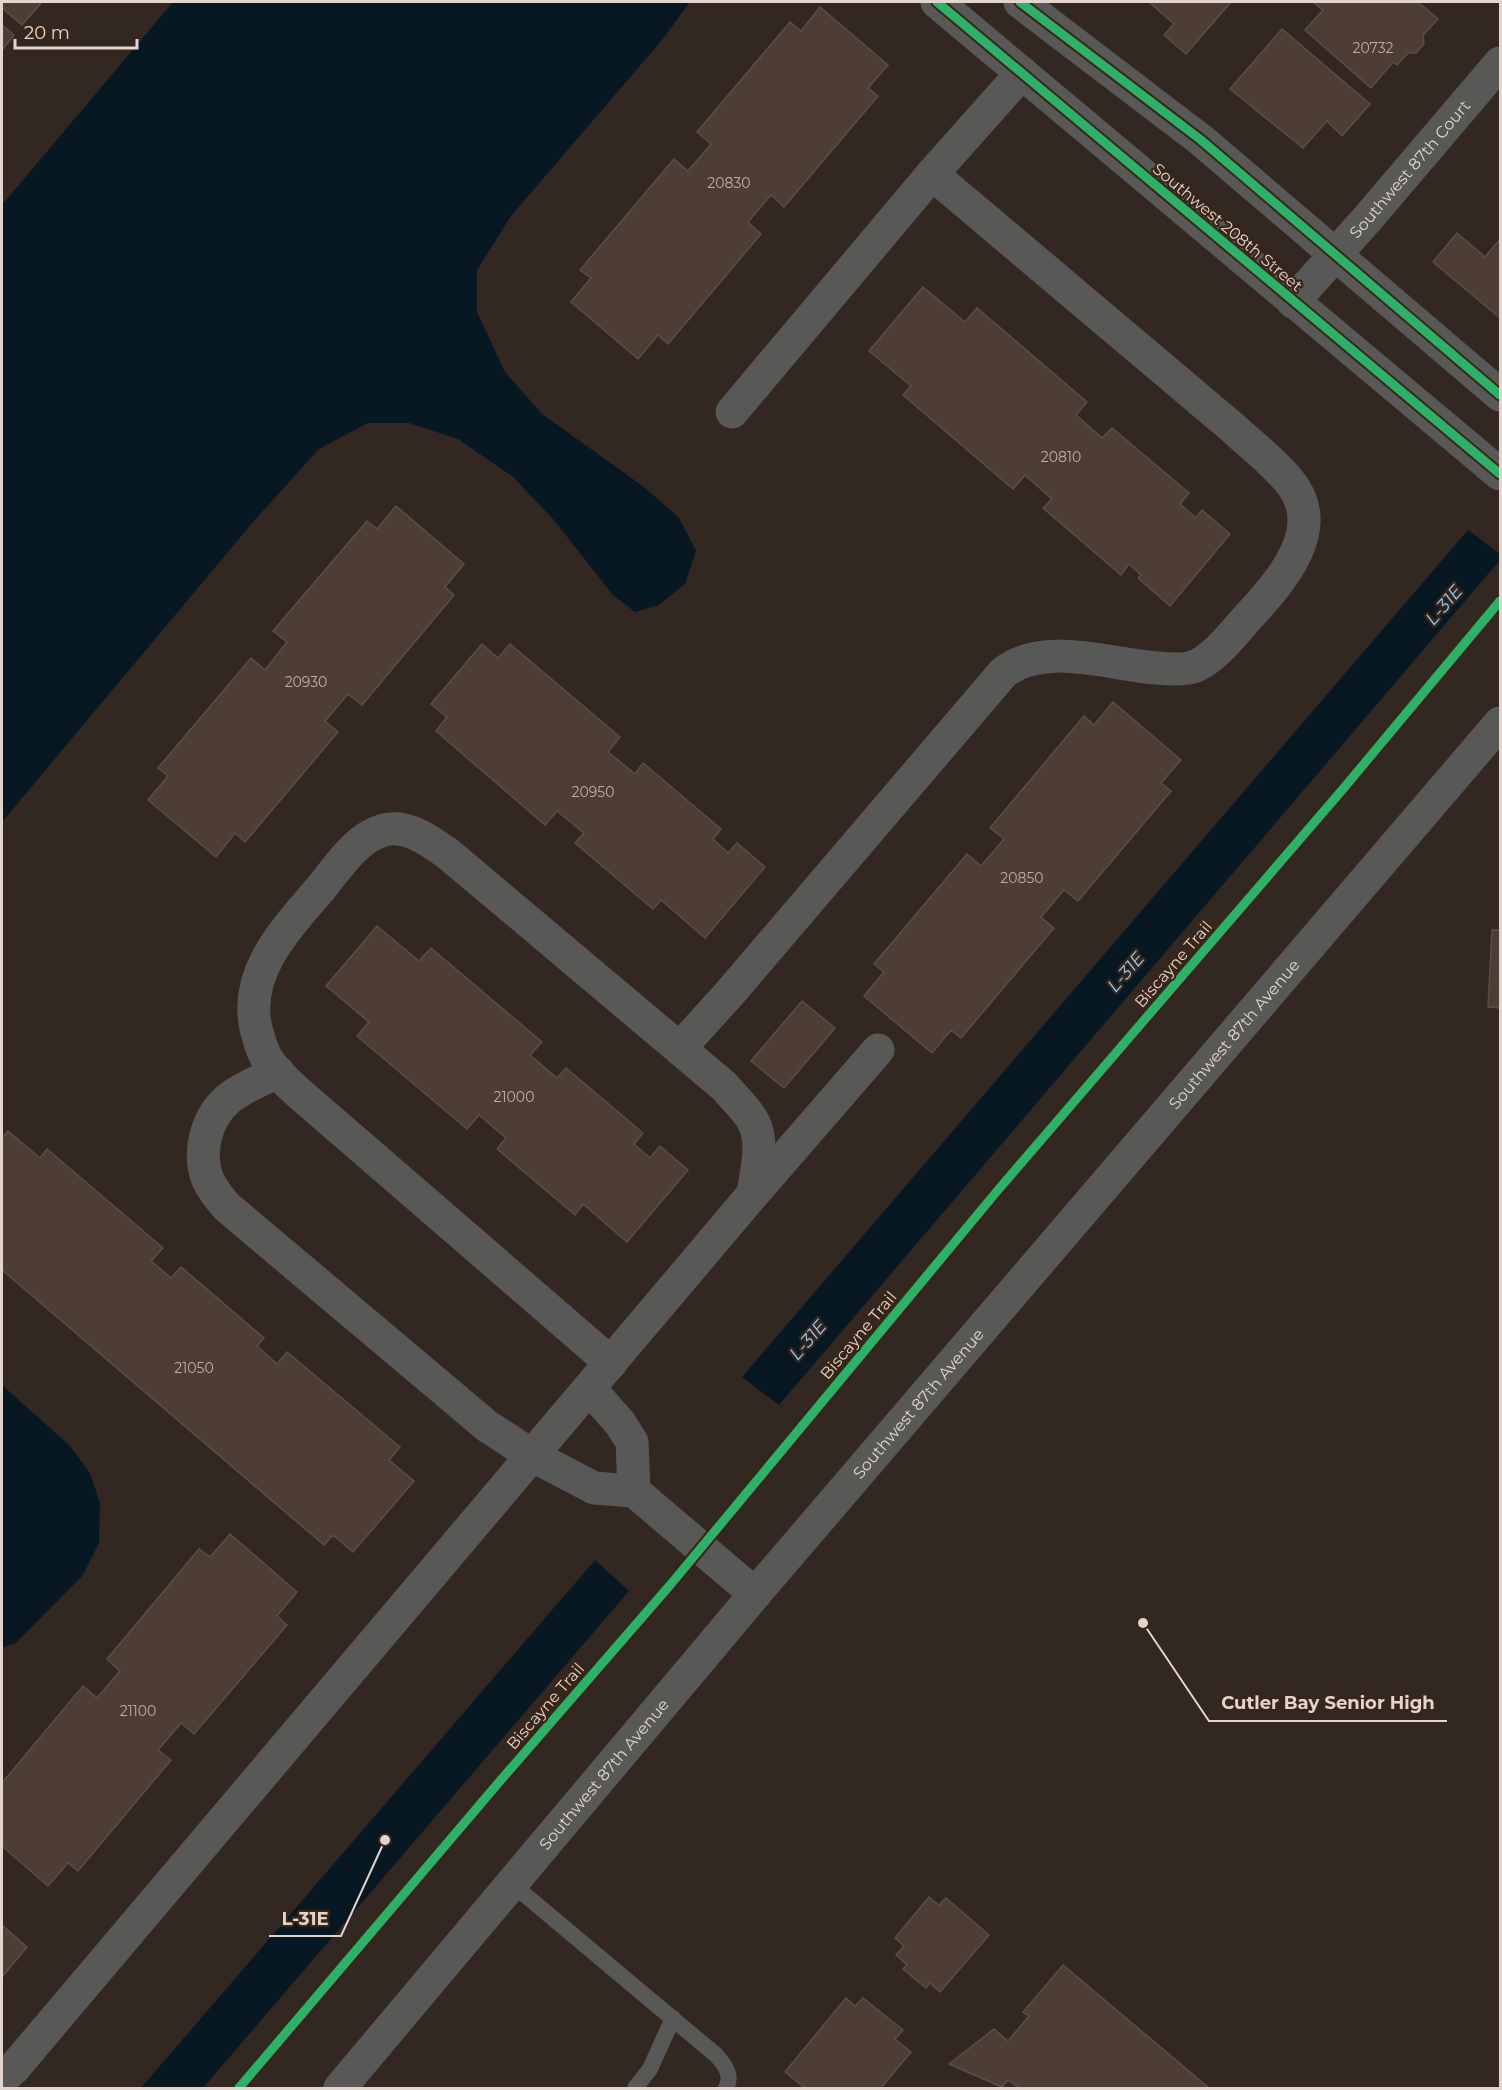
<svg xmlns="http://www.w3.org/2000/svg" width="1502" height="2090" font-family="Montserrat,sans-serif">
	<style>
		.water { fill: #081823 }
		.building { fill: #4d3d34; stroke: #594f4a; stroke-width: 1.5 }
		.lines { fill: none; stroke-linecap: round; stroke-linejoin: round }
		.service { stroke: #585957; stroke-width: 16 }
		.minor { stroke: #585957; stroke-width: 33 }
		.tertiary { stroke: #585957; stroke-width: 33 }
		.cycleway-casing { stroke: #3a2519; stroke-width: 13 }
		.cycleway { stroke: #2db169; stroke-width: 9 }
		.labels { text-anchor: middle; stroke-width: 4.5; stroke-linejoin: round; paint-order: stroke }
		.number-label { font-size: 14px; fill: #beaea7 }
		.street-label { font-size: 16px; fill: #e3d4cd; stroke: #3a2519 }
		.water-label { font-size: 18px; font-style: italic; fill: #8acbfc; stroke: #3a2519 }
		.leader { fill: none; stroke: #e3d4cd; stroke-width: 2 }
		.callout-dot { fill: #e3d4cd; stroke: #3a2519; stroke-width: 2 }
		.callout-label { font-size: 18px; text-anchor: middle; font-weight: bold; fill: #e3d4cd; stroke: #3a2519; stroke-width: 4.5; stroke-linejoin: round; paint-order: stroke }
	</style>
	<rect width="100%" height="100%" fill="#322721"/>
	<!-- water -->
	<g class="water">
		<path d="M173 2H690L662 40 511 216 477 270V312L505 372 542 414 644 487 679 518 696 551 685 584 659 605 635 612 613 595 553 519 512 476 458 439 409 423H368L319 449 253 522 2 822V205Z"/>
		<path d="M1468 530 1500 554V560L779 1405 742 1377Z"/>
		<path d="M2 1385 69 1445 90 1473 100 1503 99 1543 83 1575 16 1643 2 1648Z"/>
		<path d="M595 1560 629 1591 203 2088H141Z"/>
	</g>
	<!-- building -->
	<g class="building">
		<path d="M2 2H42L22 25 2 8Z"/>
		<path d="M1149 2H1231L1186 54 1164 35 1174 24Z"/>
		<path d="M1313 2H1418L1438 19 1423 35 1424 44 1416 53H1408L1397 65 1393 62 1371 88 1305 30 1323 10Z"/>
		<path d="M820 7 888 65 868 88 878 96 784 207 771 195 748 222 761 234 668 344 658 335 638 359 571 302 591 278 580 270 674 159 688 171 711 144 697 132 790 22 801 31Z"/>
		<path d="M2 25 14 35 2 50Z"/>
		<path d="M1282 29 1370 104 1342 136 1327 121 1303 148 1230 89Z"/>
		<path d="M1457 233 1485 257 1500 239V318L1433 262Z"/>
		<path d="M923 287 965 322 977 308 1087 402 1076 415 1102 438 1112 428 1189 493 1180 504 1196 518 1202 510 1230 534 1170 606 1138 578 1141 575 1129 564 1121 575 1043 508 1052 499 1025 475 1013 489 903 395 911 386 869 351Z"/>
		<path d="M396 506 464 564 445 587 454 595 362 705 348 694 325 721 338 732 245 842 235 833 216 857 148 800 168 776 158 768 251 658 265 670 287 642 273 631 367 521 377 529Z"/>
		<path d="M482 644 498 658 510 644 620 737 608 752 635 774 643 763 721 829 713 839 728 853 737 843 765 867 705 938 661 900 653 909 575 843 584 833 557 811 545 825 436 731 447 717 431 704Z"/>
		<path d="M1113 702 1181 760 1161 783 1171 791 1078 901 1064 890 1041 917 1054 928 961 1038 951 1030 932 1053 864 996 884 972 874 964 967 854 981 866 1004 839 990 828 1084 716 1094 725Z"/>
		<path d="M377 926 419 961 431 948 542 1042 530 1055 557 1078 566 1068 643 1133 634 1144 650 1158 660 1146 688 1170 627 1242 583 1204 575 1215 497 1149 506 1138 479 1115 467 1129 357 1036 369 1022 326 986Z"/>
		<path d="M1492 930H1500V1008L1488 1007Z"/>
		<path d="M802 1001 835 1028 784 1088 751 1061Z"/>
		<path d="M8 1131 40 1158 47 1149 163 1248 151 1261 171 1278 181 1267 264 1338 257 1346 277 1364 287 1352 400 1447 389 1460 414 1481 353 1552 333 1535 324 1545 2 1270V1138Z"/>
		<path d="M230 1534 297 1592 277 1616 287 1625 194 1734 181 1723 158 1750 171 1760 78 1871 68 1863 48 1886 2 1846V1783L83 1686 97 1698 120 1671 107 1659 199 1549 210 1557Z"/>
		<path d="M929 1897 939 1905 946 1898 989 1935 940 1992 930 1983 926 1988 903 1969 907 1965 896 1955 904 1946 895 1938Z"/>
		<path d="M2 1925 27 1947 2 1977Z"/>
		<path d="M1063 1965 1209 2088H1019L1008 2080 1002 2087 949 2064 994 2029 1008 2041 1029 2016 1023 2012Z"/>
		<path d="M846 1998 855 2006 863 1998 903 2030 895 2039 911 2052 881 2088H805L785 2072Z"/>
	</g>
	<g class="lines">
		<!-- service -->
		<g class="service">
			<path d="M512 1884 716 2055C725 2065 733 2075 726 2088"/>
			<path d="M635 2088 650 2069 673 2018"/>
		</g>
		<!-- minor -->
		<g class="minor">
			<path id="s1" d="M1293 302 1368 218 1500 63"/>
			<path d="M732 412 932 174 1022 73"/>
			<path d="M680 1048 729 994 1003 673C1043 640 1110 665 1157 668 1168 669 1183 670 1193 667 1214 660 1235 631 1250 615 1282 580 1328 528 1289 481 1273 461 1251 445 1233 428L932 174"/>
			<path d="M278 1072C261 1080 243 1087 228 1099 206 1118 197 1153 208 1180 213 1191 220 1199 227 1207L487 1426 533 1456 594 1488 634 1491 755 1594"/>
			<path d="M611 1363 301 1095C290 1085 278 1075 269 1062 262 1052 259 1040 256 1028 243 971 288 927 321 888 338 867 357 837 384 830 408 824 429 841 447 853L724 1086C734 1098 748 1110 754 1123 764 1144 756 1172 753 1194"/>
			<path d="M589 1388 620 1423 632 1442 634 1491"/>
			<path d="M2 2079 14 2068 753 1194 878 1050"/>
		</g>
		<!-- tertiary -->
		<g class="tertiary">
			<path d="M937 2 1500 474"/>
			<path d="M1020 2 1201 140 1500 395"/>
			<path id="s2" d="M340 2088 755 1594 1500 723"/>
		</g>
		<defs>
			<g id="cycleway">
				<path d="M937 2 1500 474"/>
				<path d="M1020 2 1201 140 1500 395"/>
				<path d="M239 2088 500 1781 671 1584 998 1190 1343 789 1500 601"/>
			</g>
		</defs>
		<!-- cycleway casing -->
		<use href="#cycleway" class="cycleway-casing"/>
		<!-- cycleway -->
		<use href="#cycleway" class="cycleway"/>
	</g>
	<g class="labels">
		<!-- number labels -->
		<g class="number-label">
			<text x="1373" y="53">20732</text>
			<text x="729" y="188">20830</text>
			<text x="1061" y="462">20810</text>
			<text x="306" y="687">20930</text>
			<text x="593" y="797">20950</text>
			<text x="1022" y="883">20850</text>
			<text x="514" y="1102">21000</text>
			<text x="194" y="1373">21050</text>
			<text x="138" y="1716">21100</text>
		</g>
		<!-- street labels -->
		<g class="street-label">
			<text dy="6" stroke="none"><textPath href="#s1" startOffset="177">Southwest 87th Court</textPath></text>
			<text transform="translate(1228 227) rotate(40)" y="6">Southwest 208th Street</text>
			<text transform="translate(1173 964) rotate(-49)" y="6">Biscayne Trail</text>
			<text dy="6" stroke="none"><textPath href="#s2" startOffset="1382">Southwest 87th Avenue</textPath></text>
			<text transform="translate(858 1335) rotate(-50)" y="6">Biscayne Trail</text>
			<text dy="6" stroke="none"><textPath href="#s2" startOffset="896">Southwest 87th Avenue</textPath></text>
			<text transform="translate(545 1706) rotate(-49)" y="6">Biscayne Trail</text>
			<text dy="6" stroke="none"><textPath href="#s2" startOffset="410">Southwest 87th Avenue</textPath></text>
		</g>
		<!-- water labels -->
		<g class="water-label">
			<text transform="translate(1444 605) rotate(-49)" y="6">L-31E</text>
			<text transform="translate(1126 972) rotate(-49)" y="6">L-31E</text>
			<text transform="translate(808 1340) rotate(-49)" y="6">L-31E</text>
		</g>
	</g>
	<!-- callouts -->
	<path class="leader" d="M1143 1623L1209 1721H1447M385 1840L341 1936H269"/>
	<g class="callout-dot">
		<circle cx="1143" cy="1623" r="6"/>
		<circle cx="385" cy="1840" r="6"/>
	</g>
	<g class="callout-label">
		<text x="1328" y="1709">Cutler Bay Senior High</text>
		<text x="305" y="1925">L-31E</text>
	</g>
	<!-- border -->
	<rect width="1502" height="2090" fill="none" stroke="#e3d4cd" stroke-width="6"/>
	<!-- scale -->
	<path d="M15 39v9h122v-9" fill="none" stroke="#e3d4cd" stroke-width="3"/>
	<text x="24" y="39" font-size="18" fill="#e3d4cd" stroke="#3a2519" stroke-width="4.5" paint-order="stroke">20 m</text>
</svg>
